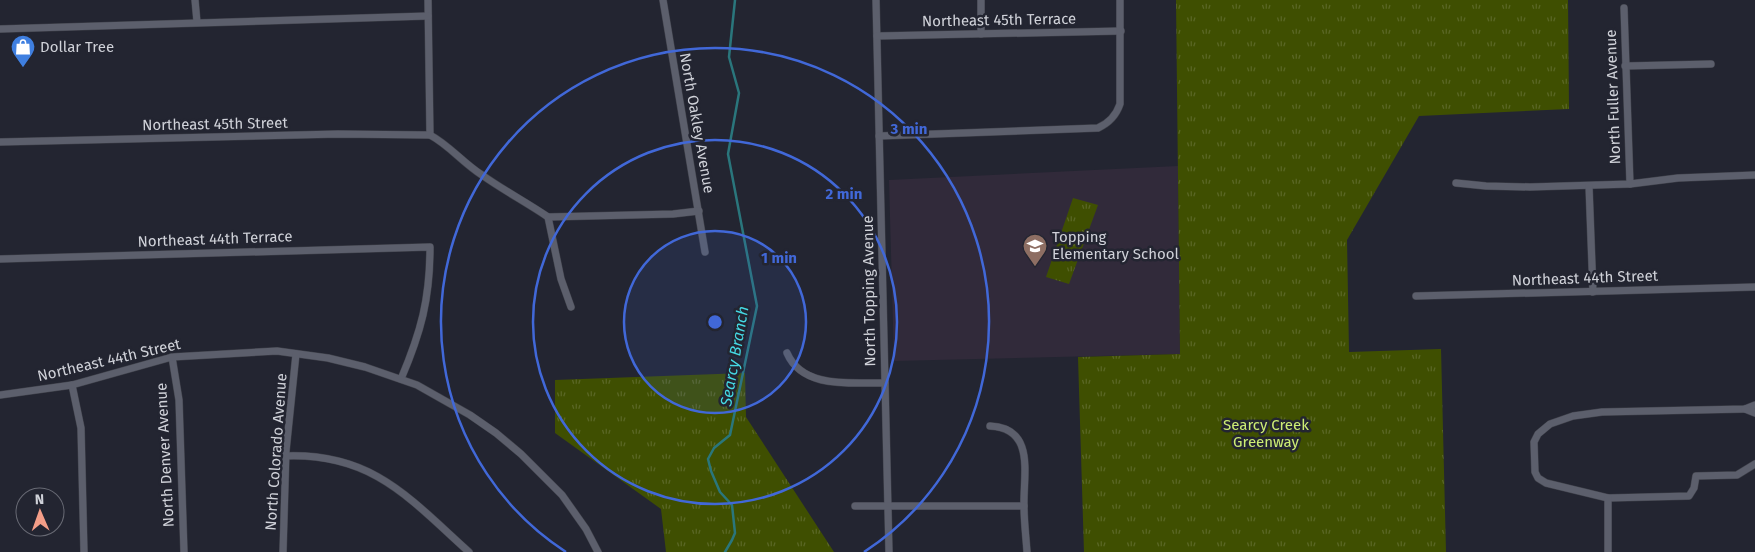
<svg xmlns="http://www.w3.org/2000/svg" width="1755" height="552" font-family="'Fira Sans',sans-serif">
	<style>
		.education { fill: #312a3a }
		.grass { fill: url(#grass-tufts) }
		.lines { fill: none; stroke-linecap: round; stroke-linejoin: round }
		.stream { stroke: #2a767c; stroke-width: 2.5 }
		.street-casing { stroke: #3f414a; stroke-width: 8 }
		.street { stroke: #5c5f6c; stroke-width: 7 }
		.ring { fill: none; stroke: #4168d8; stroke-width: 2.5 }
		.labels { text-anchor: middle; stroke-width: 5; stroke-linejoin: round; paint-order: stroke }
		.street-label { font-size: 15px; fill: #d0d2d9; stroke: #232531 }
		.poi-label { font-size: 15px; fill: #d0d2d9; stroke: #232531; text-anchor: start }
		.park-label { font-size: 15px; fill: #cded74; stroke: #232531 }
		.water-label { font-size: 16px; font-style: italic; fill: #45d9e4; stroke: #232531 }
		.centre { fill: #4168d8; stroke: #232531; stroke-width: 2.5 }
		.ring-label { font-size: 15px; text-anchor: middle; font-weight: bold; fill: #4168d8; stroke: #232531; stroke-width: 5; stroke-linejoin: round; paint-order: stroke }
	</style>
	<defs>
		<pattern id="grass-tufts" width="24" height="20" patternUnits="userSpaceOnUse" patternTransform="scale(1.25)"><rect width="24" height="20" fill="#3f4f01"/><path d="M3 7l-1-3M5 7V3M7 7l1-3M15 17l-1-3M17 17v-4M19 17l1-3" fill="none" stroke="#5a6725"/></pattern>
	</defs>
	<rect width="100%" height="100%" fill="#232531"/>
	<!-- education -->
	<path class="education" d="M1178 166 1180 354 894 361 889 180Z"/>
	<!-- grass -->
	<g class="grass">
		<path d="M1176 0H1568L1569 109 1419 116 1347 240 1349 352 1441 349 1446 552H1084L1078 357 1180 354Z"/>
		<path d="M1073 198 1098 205 1069 284 1046 277Z"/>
		<path d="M745 373 746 417 834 552H666L661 509 555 433V380Z"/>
	</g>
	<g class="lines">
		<!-- stream -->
		<path class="stream" d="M725 552 732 540 735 533 732 505 720 492 711 471 708 459 714 448 730 435 757 306 728 154 739 93 729 57 735 0"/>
		<defs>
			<g id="street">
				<path d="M195 0 197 22"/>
				<path d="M428 0 430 135"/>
				<path d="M663 0 705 252"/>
				<path d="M876 0 889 552"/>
				<path d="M981 0V34"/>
				<path d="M1624 8 1630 184"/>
				<path d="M0 29 428 16"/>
				<path d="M877 36 1121 31"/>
				<path d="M1625 66 1711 64"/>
				<path d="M879 136 1098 128C1109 123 1116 116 1120 104V0"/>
				<path d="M0 142 338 134 430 135C449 145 463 163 482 175 503 190 526 202 548 217L561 279 571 307"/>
				<path d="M1456 183 1486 186 1530 187 1630 184 1678 178 1755 175"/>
				<path d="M1589 186 1593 292"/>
				<path d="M548 217 673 214 699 211"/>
				<path d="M0 259 430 247C430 299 421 332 401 379"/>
				<path d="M1416 296 1755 287"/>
				<path d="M787 353C803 390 853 382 885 383"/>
				<path d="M172 357 179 400 184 552"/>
				<path d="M72 385 81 428 84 552"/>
				<path d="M0 395 72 385 172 357 277 351 328 358 365 367 417 385 470 415 496 433 521 454 562 495 586 529 598 552"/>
				<path d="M1755 405 1745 409 1602 412 1573 416 1550 424 1538 434 1534 442 1535 472 1538 478 1546 483 1608 498 1689 496 1694 488 1696 476 1737 475 1755 464"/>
				<path d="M1745 409 1755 413"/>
				<path d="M990 426C1036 428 1023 475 1024 506 1024 521 1026 537 1027 552"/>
				<path d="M286 456C373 453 410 499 469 552"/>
				<path d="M1608 498V552"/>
				<path d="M855 506H1024"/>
				<path d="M283 552 286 451 296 354"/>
			</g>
		</defs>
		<!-- street casing -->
		<use href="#street" class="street-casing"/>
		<!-- street -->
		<use href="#street" class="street"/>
	</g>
	<!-- distance rings -->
	<circle cx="715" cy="322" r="91" fill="#4168d8" fill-opacity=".12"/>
	<g class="ring">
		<circle cx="715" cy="322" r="91"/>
		<circle cx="715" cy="322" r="182"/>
		<path d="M566 552A274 274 0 1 1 864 552"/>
	</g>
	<!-- icons -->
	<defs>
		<symbol id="shop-pin" viewBox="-11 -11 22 30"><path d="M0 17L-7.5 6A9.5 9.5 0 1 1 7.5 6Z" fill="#3f7fe0" stroke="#232531"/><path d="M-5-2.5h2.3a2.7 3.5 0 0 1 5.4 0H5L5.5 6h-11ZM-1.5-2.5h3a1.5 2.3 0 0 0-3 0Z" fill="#fff"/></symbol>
		<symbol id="school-pin" viewBox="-11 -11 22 30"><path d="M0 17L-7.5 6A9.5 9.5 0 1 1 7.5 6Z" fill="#8d6e63" stroke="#232531"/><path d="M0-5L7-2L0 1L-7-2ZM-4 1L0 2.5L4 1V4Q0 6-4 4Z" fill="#fff"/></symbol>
	</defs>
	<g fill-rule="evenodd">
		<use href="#shop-pin" x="9" y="33" width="28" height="38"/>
		<use href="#school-pin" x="1021" y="232" width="28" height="38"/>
	</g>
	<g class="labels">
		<!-- street labels -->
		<g class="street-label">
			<text transform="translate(999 20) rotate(-1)" y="5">Northeast 45th Terrace</text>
			<text transform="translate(1613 97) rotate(-92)" y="5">North Fuller Avenue</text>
			<text transform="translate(697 123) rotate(80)" y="5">North Oakley Avenue</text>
			<text transform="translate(215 124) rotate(-1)" y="5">Northeast 45th Street</text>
			<text transform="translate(215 239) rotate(-2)" y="5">Northeast 44th Terrace</text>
			<text transform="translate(1585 278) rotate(-2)" y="5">Northeast 44th Street</text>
			<text transform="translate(869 291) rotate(-91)" y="5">North Topping Avenue</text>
			<text transform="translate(109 360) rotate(-13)" y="5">Northeast 44th Street</text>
			<text transform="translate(276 452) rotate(-86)" y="5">North Colorado Avenue</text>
			<text transform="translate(165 455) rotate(-93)" y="5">North Denver Avenue</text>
		</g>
		<!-- poi labels -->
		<g class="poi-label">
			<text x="40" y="52">Dollar Tree</text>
			<text x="1052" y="242">Topping<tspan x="1052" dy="17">Elementary School</tspan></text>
		</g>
		<!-- park labels -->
		<g class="park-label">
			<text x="1266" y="430">Searcy Creek<tspan x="1266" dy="17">Greenway</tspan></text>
		</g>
		<!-- water labels -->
		<g class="water-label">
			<text transform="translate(734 356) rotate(-80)" y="6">Searcy Branch</text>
		</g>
	</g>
	<circle cx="715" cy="322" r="8" class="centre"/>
	<g class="ring-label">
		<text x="909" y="134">3 min</text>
		<text x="844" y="199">2 min</text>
		<text x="779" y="263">1 min</text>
	</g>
	<!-- north arrow -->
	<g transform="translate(40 512) rotate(358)"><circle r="24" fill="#232531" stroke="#686a74"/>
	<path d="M0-4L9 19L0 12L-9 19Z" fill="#f49e88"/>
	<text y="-8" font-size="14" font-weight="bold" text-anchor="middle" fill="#d0d2d9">N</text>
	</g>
</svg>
